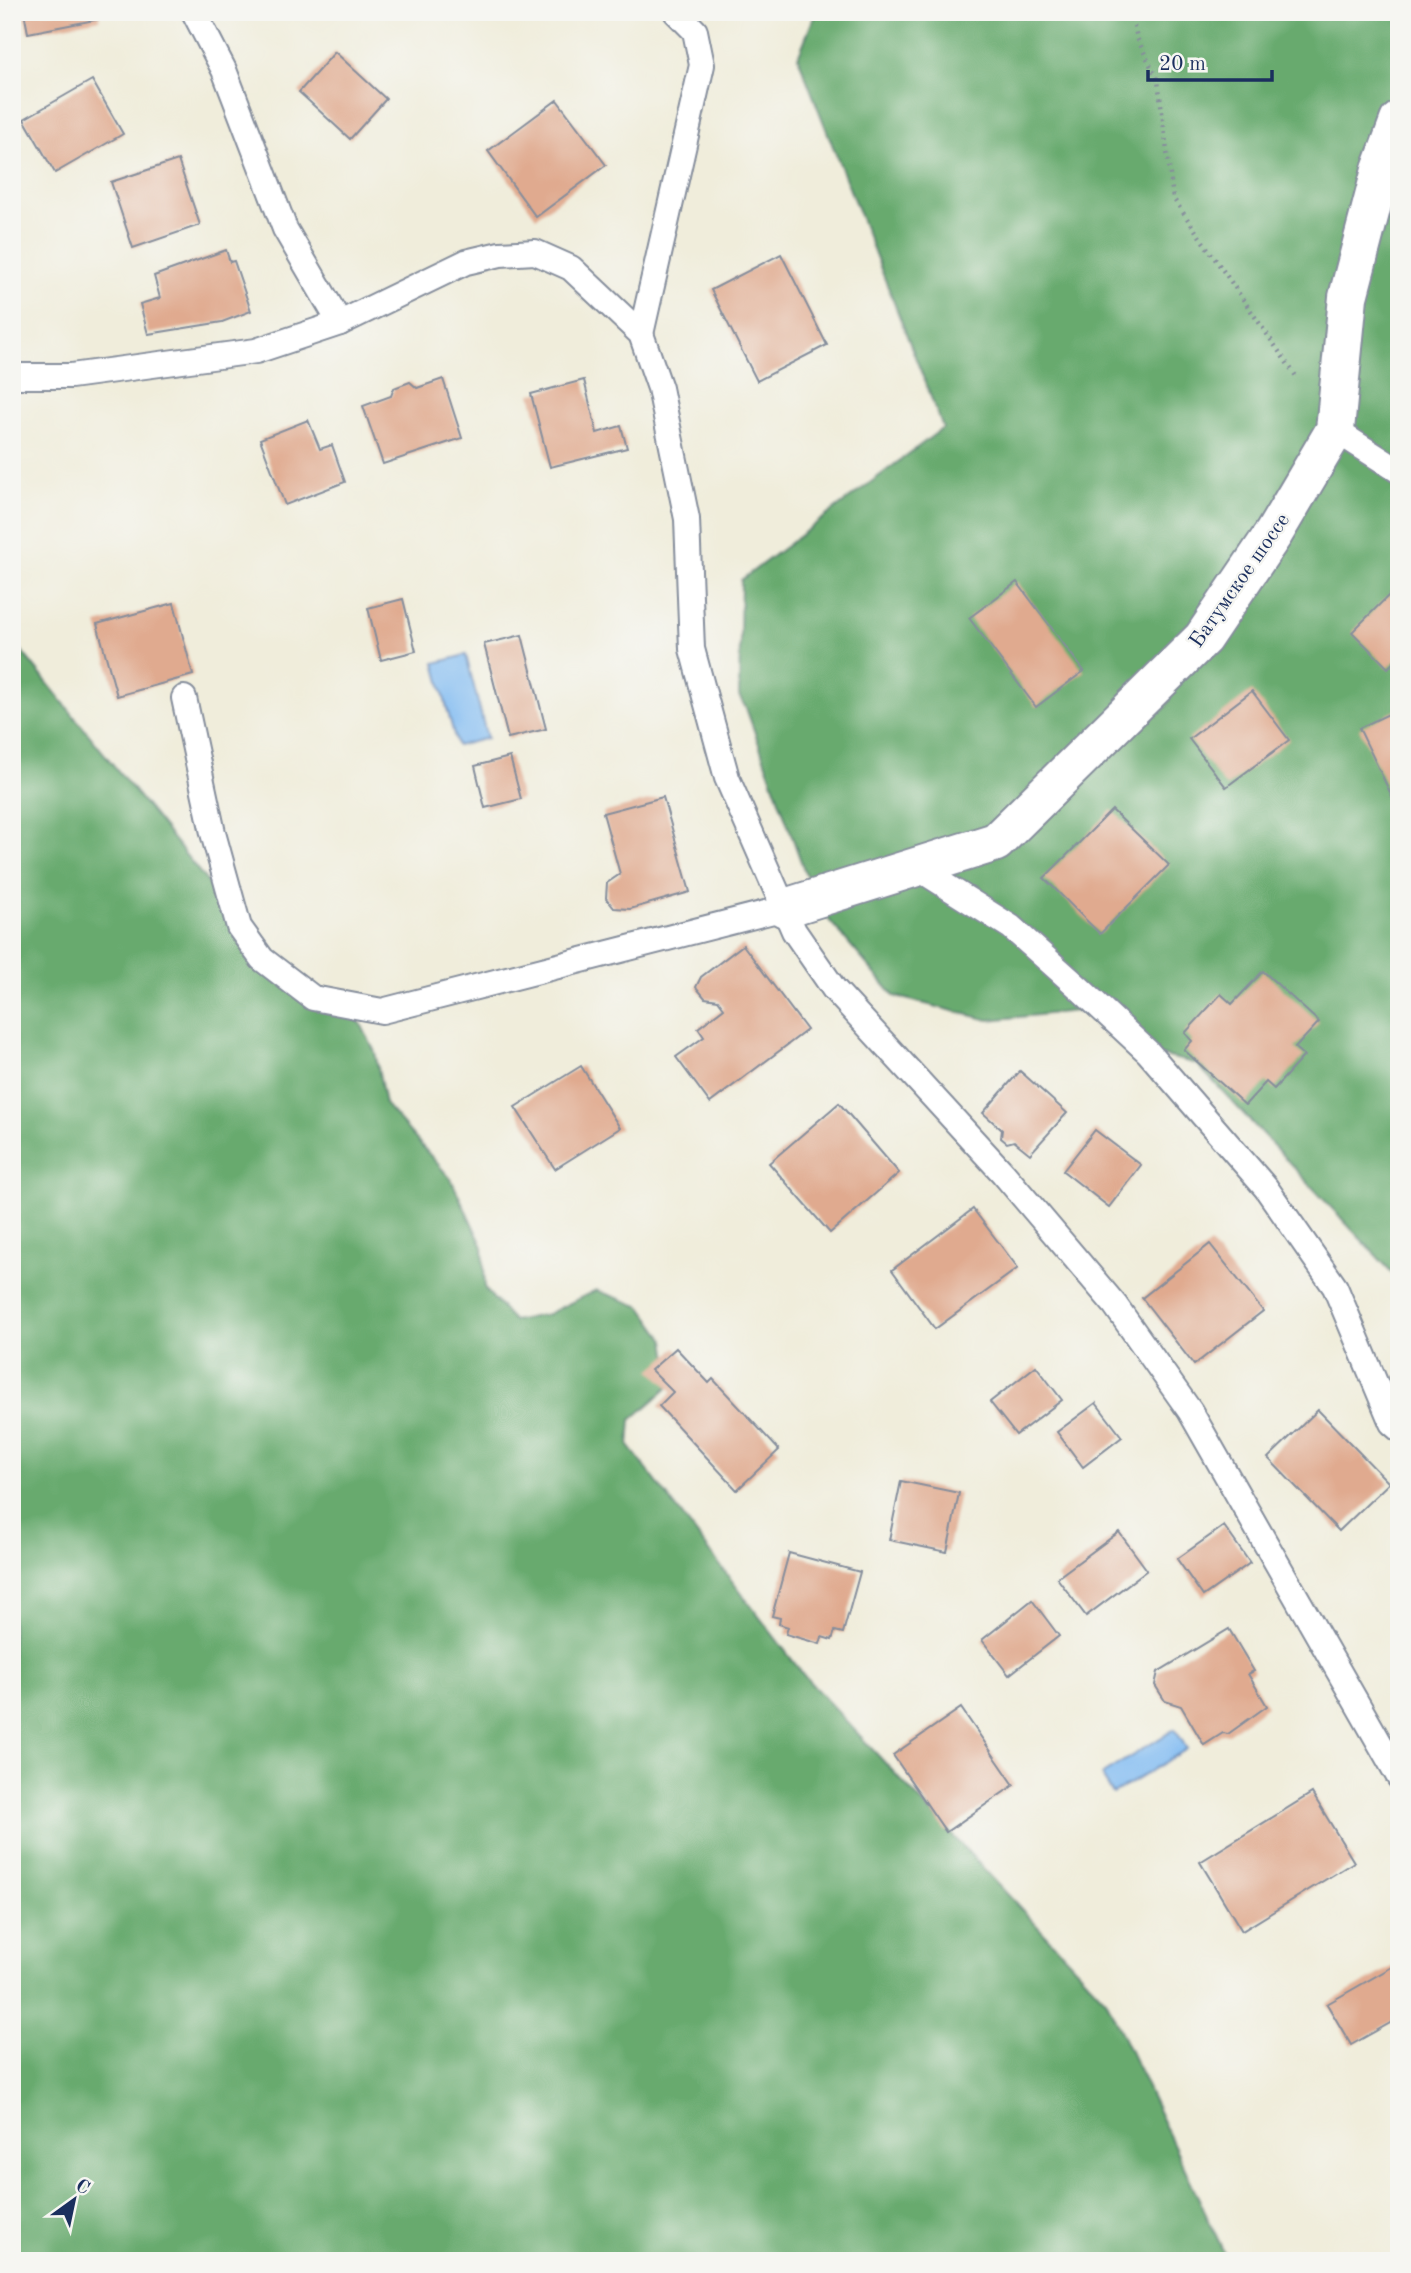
<svg xmlns="http://www.w3.org/2000/svg" width="1411" height="2273" font-family="'Old Standard TT',serif">
	<style>
		.forest { fill: #68aa6e; stroke: #426c66; stroke-width: 2 }
		.water { fill: #81bbf2; stroke: #4e75a8; stroke-width: 2 }
		.building { fill: #e0aa8f }
		.lines { fill: none; stroke-linecap: round; stroke-linejoin: round }
		.service-casing { stroke: #868e9c; stroke-width: 28 }
		.minor-casing { stroke: #868e9c; stroke-width: 42 }
		.path { stroke: #868e9c; stroke-width: 4.5; stroke-dasharray: 2 5; stroke-linecap: butt }
		.service { stroke: #fff; stroke-width: 24 }
		.minor { stroke: #fff; stroke-width: 38 }
		.labels { text-anchor: middle; stroke-width: 5; stroke-linejoin: round; paint-order: stroke }
		.street-label { font-size: 21px; fill: #1b2f5e; stroke: #f6f6f2 }
	</style>
	<rect width="100%" height="100%" fill="#f6f6f2"/>
	<filter id="ink" filterUnits="userSpaceOnUse"><feTurbulence type="fractalNoise" baseFrequency=".0143" numOctaves="2"/><feDisplacementMap in="SourceGraphic" scale="14" xChannelSelector="R" yChannelSelector="G"/><feConvolveMatrix kernelMatrix="1 2 1 2 8 2 1 2 1" color-interpolation-filters="sRGB"/></filter>
	<filter id="wash" filterUnits="userSpaceOnUse"><feTurbulence type="fractalNoise" baseFrequency=".00686" numOctaves="4" result="noise"/><feDisplacementMap in="SourceGraphic" scale="28" xChannelSelector="R" yChannelSelector="G"/><feGaussianBlur stdDeviation="1.57" result="paint"/><feColorMatrix in="noise" values="0 0 0 0 0 0 0 0 0 0 0 0 0 0 0 0 0 1.4 0 .05"/><feComposite in="paint" operator="in"/></filter>
	<g filter="url(#wash)">
		<rect width="100%" height="100%" fill="#f0eddb"/>
		<!-- forest -->
		<g class="forest">
			<path d="M816 12H1399V1280L1197 1064 1148 1052 1096 1009 989 1020 894 996 817 906 746 708 739 696 741 580 943 428 798 57Z"/>
			<path d="M12 639 250 935 360 1022 375 1052 385 1104 451 1179 483 1247 485 1289 513 1321 548 1314 596 1290 642 1307 665 1340 672 1384 631 1420 629 1446 806 1678 1106 2000 1228 2261H12Z"/>
		</g>
		<!-- water -->
		<g class="water">
			<path d="M466 655 487 738 457 746 435 663Z"/>
			<path d="M1175 1729 1187 1749 1113 1794 1101 1775Z"/>
		</g>
		<g id="blocks">
			<!-- building -->
			<g class="building">
				<path d="M24 12H99L100 19 28 33Z"/>
				<path d="M335 52 386 99 350 139 299 92Z"/>
				<path d="M92 80 123 134 55 173 24 119Z"/>
				<path d="M557 100 606 165 536 217 488 151Z"/>
				<path d="M178 160 200 225 133 248 111 182Z"/>
				<path d="M226 250 230 262 234 261 251 311 222 322 148 334 140 304 160 298 154 276Z"/>
				<path d="M781 254 827 345 757 381 711 290Z"/>
				<path d="M443 379 462 438 383 464 363 406 391 396 394 388 410 382 417 388Z"/>
				<path d="M584 380 597 433 621 426 627 448 550 467 531 394Z"/>
				<path d="M308 420 320 449 332 445 345 482 285 505 260 439Z"/>
				<path d="M1017 582 1084 671 1036 707 969 618Z"/>
				<path d="M1397 587 1399 657 1388 668 1352 632Z"/>
				<path d="M403 599 416 651 381 660 368 608Z"/>
				<path d="M174 603 193 675 117 696 97 624Z"/>
				<path d="M522 635 546 729 508 738 484 644Z"/>
				<path d="M1252 691 1289 740 1226 787 1189 739Z"/>
				<path d="M1399 709V811L1359 728Z"/>
				<path d="M510 757 521 799 485 808 475 766Z"/>
				<path d="M663 797 690 892 630 909 614 908 606 898 607 883 620 874 603 813Z"/>
				<path d="M1112 810 1169 865 1100 934 1044 878Z"/>
				<path d="M743 945 807 1030 710 1103 676 1057 704 1037 698 1028 724 1008 718 1000 705 998 696 987 701 977Z"/>
				<path d="M1263 971 1319 1022 1295 1048 1304 1056 1274 1089 1266 1082 1245 1105 1184 1050 1192 1041 1185 1033 1221 994 1232 1004Z"/>
				<path d="M581 1066 620 1128 555 1169 515 1107Z"/>
				<path d="M1020 1071 1067 1113 1030 1154 1014 1141 1007 1143 1001 1138 1002 1130 983 1113Z"/>
				<path d="M839 1103 899 1173 830 1233 769 1163Z"/>
				<path d="M1095 1130 1141 1165 1109 1207 1063 1171Z"/>
				<path d="M973 1209 1018 1268 935 1329 892 1270Z"/>
				<path d="M1210 1244 1263 1311 1194 1365 1142 1298Z"/>
				<path d="M676 1348 709 1383 713 1379 779 1450 737 1490 659 1406 673 1392 651 1370Z"/>
				<path d="M1036 1366 1062 1400 1016 1435 990 1402Z"/>
				<path d="M1096 1403 1122 1437 1083 1467 1057 1432Z"/>
				<path d="M1318 1410 1389 1483 1339 1531 1268 1458Z"/>
				<path d="M901 1481 959 1493 947 1552 889 1540Z"/>
				<path d="M1224 1526 1250 1563 1203 1596 1177 1559Z"/>
				<path d="M1119 1532 1147 1570 1086 1616 1057 1578Z"/>
				<path d="M789 1553 860 1572 843 1633 835 1631 832 1640 822 1637 820 1644 786 1634 788 1627 779 1624 780 1618 772 1616Z"/>
				<path d="M1032 1600 1059 1636 1009 1675 982 1640Z"/>
				<path d="M1229 1629 1254 1671 1248 1674 1267 1706 1228 1734 1223 1733 1204 1745 1181 1706 1165 1701 1155 1685 1158 1672Z"/>
				<path d="M961 1708 1014 1785 946 1832 893 1755Z"/>
				<path d="M1312 1793 1354 1862 1242 1931 1200 1862Z"/>
				<path d="M1399 1963V2018L1351 2045 1327 2004Z"/>
			</g>
		</g>
	</g>
	<g filter="url(#ink)">
		<use href="#blocks" fill-opacity="0" stroke="#868e9c" stroke-width="2"/>
		<g class="lines">
			<defs>
				<g id="service">
					<path d="M194 12 224 70 285 229 340 323 466 262 500 254 535 252 571 268 641 334 660 388 687 519 692 649 727 778 794 931 834 989 1003 1173 1115 1305 1190 1411 1399 1777"/>
					<path d="M641 334 702 65 695 31 676 12"/>
					<path d="M12 376H71L256 351 340 323"/>
					<path d="M1335 430 1399 471"/>
					<path d="M184 698 213 833 239 927 262 959 313 998 382 1011 785 908"/>
					<path d="M916 867 1011 927 1077 986 1148 1052 1266 1188 1335 1287 1392 1423 1399 1429"/>
				</g>
				<path id="minor" d="M785 908 996 842 1203 638 1274 533 1335 430 1348 297 1381 170 1399 121"/>
			</defs>
			<!-- service casing -->
			<use href="#service" class="service-casing"/>
			<!-- minor casing -->
			<use href="#minor" class="minor-casing"/>
			<!-- path -->
			<path class="path" d="M1131 12 1137 38 1158 81 1173 198 1298 379"/>
			<!-- service -->
			<use href="#service" class="service"/>
			<!-- minor -->
			<use href="#minor" class="minor"/>
		</g>
	</g>
	<g class="labels">
		<!-- street labels -->
		<g class="street-label">
			<text transform="translate(1239 580) rotate(-55)" y="7">Батумское шоссе</text>
		</g>
	</g>
	<!-- margin -->
	<rect width="1411" height="2273" fill="none" stroke="#f6f6f2" stroke-width="42"/>
	<!-- north arrow -->
	<g transform="translate(74 2200) rotate(33)" stroke="#f6f6f2" stroke-width="5" paint-order="stroke">
	<path d="M0-5L12 26L0 18L-12 26Z" fill="#1b2f5e"/>
	<text y="-10" font-size="19" font-weight="bold" text-anchor="middle" fill="#1b2f5e">С</text>
	</g>
	<!-- scale -->
	<path d="M1148 70v10h124v-10" fill="none" stroke="#1b2f5e" stroke-width="3.5"/>
	<text x="1159" y="70" font-size="21" fill="#1b2f5e" stroke="#f6f6f2" stroke-width="5" paint-order="stroke">20 m</text>
</svg>
